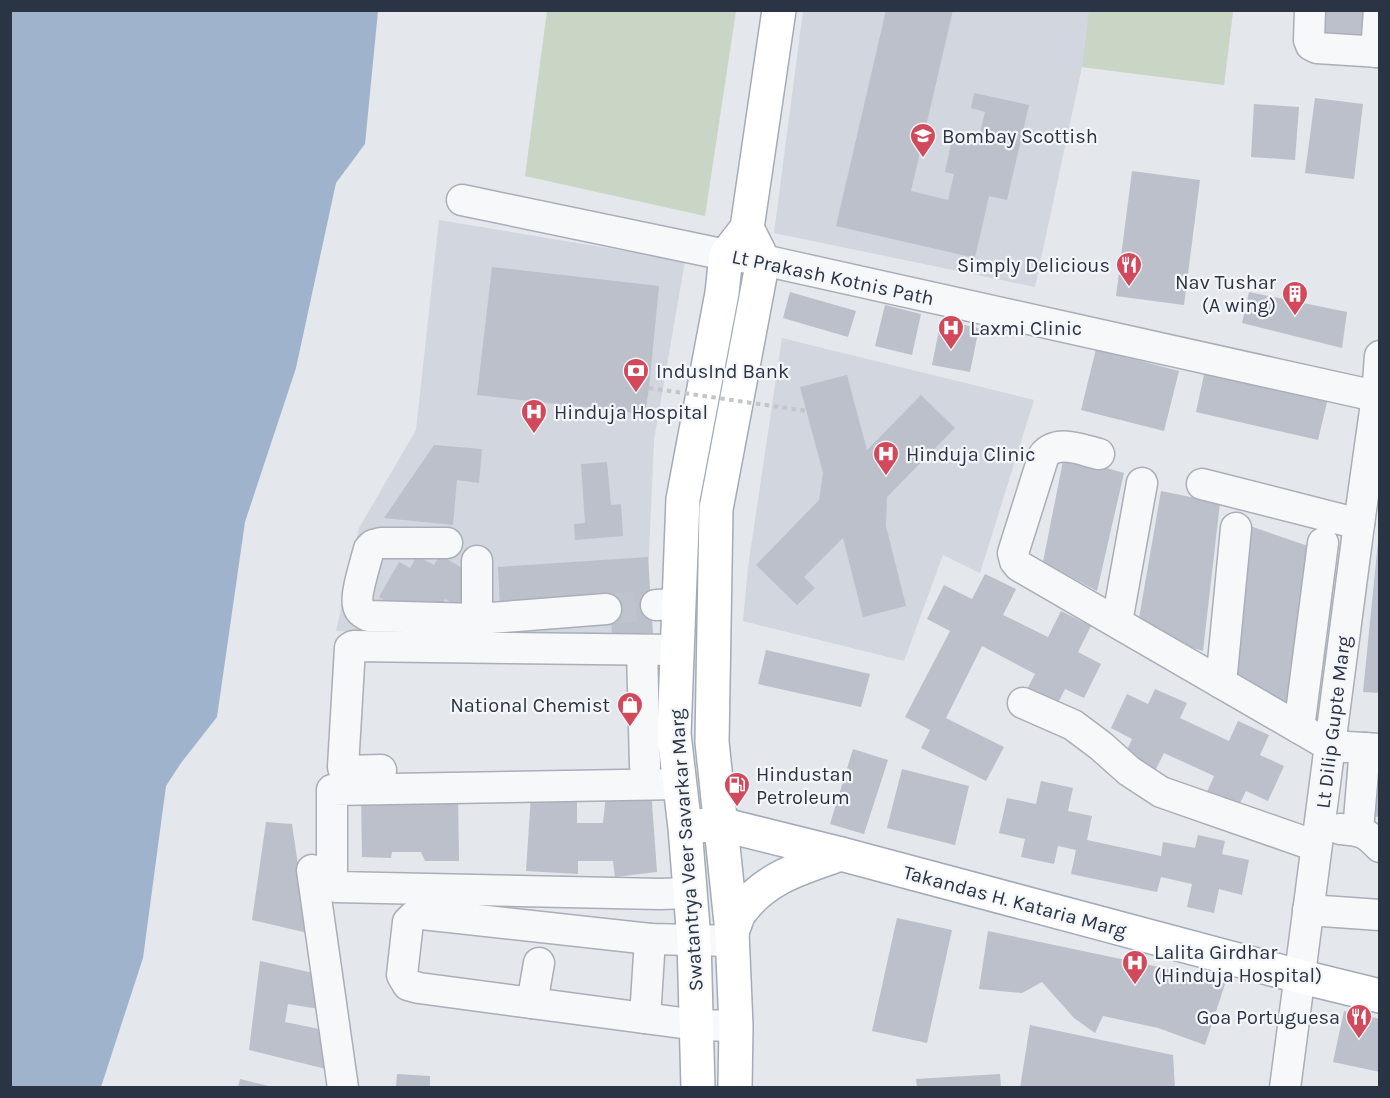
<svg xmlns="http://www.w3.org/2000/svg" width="1390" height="1098" font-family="Karla,sans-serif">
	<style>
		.built { fill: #d2d6de }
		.green { fill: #c9d6c5 }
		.water { fill: #9fb4cc }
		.building { fill: #bbc0ca }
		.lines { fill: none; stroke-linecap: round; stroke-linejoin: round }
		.minor-tunnel { stroke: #bfc3cb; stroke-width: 30; stroke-dasharray: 30 15; stroke-linecap: butt }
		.minor-casing { stroke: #a9aeb7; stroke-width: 33 }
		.major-casing { stroke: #a3abb8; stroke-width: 36 }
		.minor { stroke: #f7f8fa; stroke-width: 30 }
		.major { stroke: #fff; stroke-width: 33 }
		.path-bridge { stroke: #c2c5cb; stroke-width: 4; stroke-dasharray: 4.5 4.5; stroke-linecap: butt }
		.labels { text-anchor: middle; stroke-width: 4.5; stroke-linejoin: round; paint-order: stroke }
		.poi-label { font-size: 20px; fill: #2b3445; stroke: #f4f6f9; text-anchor: start }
		.street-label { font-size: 20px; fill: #2b3445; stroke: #f4f6f9 }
	</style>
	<rect width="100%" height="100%" fill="#e4e7ec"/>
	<!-- built -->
	<g class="built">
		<path d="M803 11H1233L1224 85 1082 67 1035 287 774 233Z"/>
		<path d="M439 220 685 261 654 440 645 644 336 631 359 528 416 430Z"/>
		<path d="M782 338 1034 400 980 573 943 555 904 661 743 621 748 567Z"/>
	</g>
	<!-- green -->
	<g class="green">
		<path d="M547 11H736L705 216 525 176Z"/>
		<path d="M1089 11H1233L1224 85 1082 67Z"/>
	</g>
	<!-- water -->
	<path class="water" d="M10 11H378L365 144 336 183 296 368 245 522 217 717 181 763 166 786 143 958 101 1087H11Z"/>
	<!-- building -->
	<g class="building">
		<path d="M886 10H953L911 191 948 200 954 174 945 172 952 140 977 145 985 112 971 108 974 93 1029 105 1007 200 989 196 975 258 836 226Z"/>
		<path d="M1319 10H1370L1368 46 1318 38Z"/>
		<path d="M1315 98 1363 104 1354 179 1305 173Z"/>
		<path d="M1254 104 1299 107 1295 160 1251 157Z"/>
		<path d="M1132 171 1200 180 1184 305 1116 296Z"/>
		<path d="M492 267 659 286 649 388 645 414 477 395Z"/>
		<path d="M790 292 856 311 848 337 783 318Z"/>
		<path d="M1249 292 1347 312 1342 348 1242 323Z"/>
		<path d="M885 305 921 314 912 355 875 346Z"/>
		<path d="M941 320 979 328 970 372 932 365Z"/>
		<path d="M1096 349 1179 371 1164 431 1081 410Z"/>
		<path d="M1205 370 1328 398 1318 440 1196 412Z"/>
		<path d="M847 375 867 450 921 395 955 428 887 497 886 526 906 606 863 617 843 538 804 577 815 588 797 605 756 565 819 500 823 473 800 387Z"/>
		<path d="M434 445 482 449 479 483 457 480 453 525 384 518Z"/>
		<path d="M1064 456 1124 473 1097 591 1043 562Z"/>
		<path d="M607 462 611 505 621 504 623 536 575 540 574 524 585 523 581 464Z"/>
		<path d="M1161 491 1220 503 1203 651 1137 630Z"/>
		<path d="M1250 526 1314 548 1296 713 1232 683Z"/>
		<path d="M1378 542H1380V693L1363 692Z"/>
		<path d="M440 555 469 572 470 584 458 606 445 599 441 607 431 601 424 612 408 614 379 597 399 562 410 568 417 556 434 565Z"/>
		<path d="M648 557 653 633 612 635 610 599 500 607 498 567Z"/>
		<path d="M985 574 1016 589 1003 615 1048 637 1061 611 1091 626 1078 652 1101 664 1084 698 1065 689 1055 709 1025 693 1035 674 982 646 946 718 1004 747 986 781 921 748 930 730 905 717 950 631 927 619 944 585 972 599Z"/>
		<path d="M766 650 870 674 861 707 758 684Z"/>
		<path d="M1155 689 1187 703 1180 718 1229 741 1238 721 1269 735 1260 755 1284 766 1268 801 1246 791 1238 807 1207 792 1214 776 1164 753 1154 773 1123 759 1132 739 1111 728 1127 694 1148 704Z"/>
		<path d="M853 749 888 760 864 834 830 824Z"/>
		<path d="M1380 758V817L1369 816Z"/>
		<path d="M902 769 969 786 955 845 887 828Z"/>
		<path d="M1041 781 1073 788 1068 811 1092 816 1087 840 1161 856 1163 842 1195 848 1198 835 1225 841 1222 854 1249 860 1242 895 1219 889 1214 913 1187 907 1192 884 1161 877 1157 892 1071 874 1076 850 1058 846 1054 864 1021 857 1025 839 999 833 1007 798 1036 804Z"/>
		<path d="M651 789 657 872 615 877 613 861H578V874L526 871 531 795 577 796V823H603L606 795Z"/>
		<path d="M458 792 459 861H425L421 852H392L391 858 362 857 361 794Z"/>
		<path d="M266 822 292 824 308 933 252 920Z"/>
		<path d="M897 918 952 930 927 1043 872 1031Z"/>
		<path d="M988 931 1226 981 1205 1045 1158 1028 1103 1016 1095 1033 1074 1018 1042 982 1022 993 979 989Z"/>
		<path d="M260 961 318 974 325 1010 288 1004 285 1022 324 1030 326 1069 249 1050Z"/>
		<path d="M1344 1011 1380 1019V1072L1333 1062Z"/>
		<path d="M1030 1025 1173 1055 1175 1088H1020Z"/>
		<path d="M397 1074 430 1076V1088H396Z"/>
		<path d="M1000 1074 1001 1088H917L916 1079Z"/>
		<path d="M240 1079 273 1087V1088H238Z"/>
	</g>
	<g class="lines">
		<!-- minor-tunnel -->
		<path class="minor-tunnel" d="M606 609 656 605"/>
		<defs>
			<g id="minor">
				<path d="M1310 10 1309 40 1311 45 1317 48 1380 52"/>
				<path d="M1376 52 1379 10"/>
				<path d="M462 200 726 255 763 260 1380 397"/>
				<path d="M1099 454C1081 450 1058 439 1044 455L1013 553 1015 561 1019 566 1330 746 1380 749"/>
				<path d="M1202 484 1359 524"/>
				<path d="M447 543H381L373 545 369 549C366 561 355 595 358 605 359 611 363 613 368 616L477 619 606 609"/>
				<path d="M477 561V619"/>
				<path d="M656 605 679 604"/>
				<path d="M1117 622 1142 483"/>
				<path d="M642 650 645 766"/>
				<path d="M1221 683 1236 528"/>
				<path d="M1023 703 1073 725 1101 746 1129 771 1161 792 1316 846"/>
				<path d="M1299 728 1323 543"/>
				<path d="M381 770 347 771 344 770 343 767 350 648 353 646 677 650"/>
				<path d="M680 784 332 790V882L333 886 336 887 660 894 690 893"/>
				<path d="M1340 829C1361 831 1365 831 1380 847"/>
				<path d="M1358 831 1365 748"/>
				<path d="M312 870 343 1088"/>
				<path d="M1308 910 1380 915"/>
				<path d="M732 941 650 939 422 914 414 916 408 922 402 975 408 985 419 988 697 1025 736 1026"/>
				<path d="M532 1003 539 963"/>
				<path d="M645 1018 650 939"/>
				<path d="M1285 1088 1359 524 1377 396 1380 356"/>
			</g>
			<g id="major">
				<path d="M698 826 720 824 841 854 1298 976 1380 996"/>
				<path d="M732 932C735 925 737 916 741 911 766 877 803 867 841 854"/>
				<path d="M698 1088 694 940 685 828 674 734 683 499 722 293 726 255 747 228 779 10"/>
				<path d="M735 1088 736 1026 732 932 712 742 716 509 763 260 747 228"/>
			</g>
		</defs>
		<!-- minor casing -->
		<use href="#minor" class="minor-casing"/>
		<!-- major casing -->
		<use href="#major" class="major-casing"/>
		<!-- minor -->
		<use href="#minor" class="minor"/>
		<!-- major -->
		<use href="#major" class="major"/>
		<!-- path-bridge -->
		<path class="path-bridge" d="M649 388 807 411"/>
	</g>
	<!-- icons -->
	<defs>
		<symbol id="school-pin" viewBox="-11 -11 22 30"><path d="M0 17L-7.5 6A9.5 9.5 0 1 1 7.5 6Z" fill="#d1495b" stroke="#f4f6f9"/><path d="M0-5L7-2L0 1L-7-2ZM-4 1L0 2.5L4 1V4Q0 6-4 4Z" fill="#fff"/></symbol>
		<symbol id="restaurant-pin" viewBox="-11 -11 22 30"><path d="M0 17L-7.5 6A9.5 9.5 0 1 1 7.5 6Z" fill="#d1495b" stroke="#f4f6f9"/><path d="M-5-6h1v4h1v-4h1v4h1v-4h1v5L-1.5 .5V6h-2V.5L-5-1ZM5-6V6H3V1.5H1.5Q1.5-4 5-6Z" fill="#fff"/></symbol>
		<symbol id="building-pin" viewBox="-11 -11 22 30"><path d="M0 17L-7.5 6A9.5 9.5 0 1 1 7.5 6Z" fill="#d1495b" stroke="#f4f6f9"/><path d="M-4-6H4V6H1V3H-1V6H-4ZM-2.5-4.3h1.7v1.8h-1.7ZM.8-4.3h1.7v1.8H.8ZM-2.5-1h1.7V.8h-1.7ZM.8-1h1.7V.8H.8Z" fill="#fff"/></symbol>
		<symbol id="hospital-pin" viewBox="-11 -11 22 30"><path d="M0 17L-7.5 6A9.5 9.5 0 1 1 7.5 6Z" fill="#d1495b" stroke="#f4f6f9"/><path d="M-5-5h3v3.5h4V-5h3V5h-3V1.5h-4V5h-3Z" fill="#fff"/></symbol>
		<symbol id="bank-pin" viewBox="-11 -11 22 30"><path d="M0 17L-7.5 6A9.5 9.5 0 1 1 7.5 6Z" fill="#d1495b" stroke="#f4f6f9"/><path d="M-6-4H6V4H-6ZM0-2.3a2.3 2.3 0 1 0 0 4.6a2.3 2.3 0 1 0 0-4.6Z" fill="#fff"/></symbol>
		<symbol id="shop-pin" viewBox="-11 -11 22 30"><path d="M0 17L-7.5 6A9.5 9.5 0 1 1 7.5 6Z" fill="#d1495b" stroke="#f4f6f9"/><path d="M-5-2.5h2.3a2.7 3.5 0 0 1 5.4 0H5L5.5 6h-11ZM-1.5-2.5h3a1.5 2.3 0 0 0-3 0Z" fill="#fff"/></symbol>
		<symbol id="fuel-pin" viewBox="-11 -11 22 30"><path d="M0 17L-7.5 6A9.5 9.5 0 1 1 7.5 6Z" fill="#d1495b" stroke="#f4f6f9"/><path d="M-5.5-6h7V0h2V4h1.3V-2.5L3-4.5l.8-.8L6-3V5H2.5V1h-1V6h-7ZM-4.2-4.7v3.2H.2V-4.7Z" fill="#fff"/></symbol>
	</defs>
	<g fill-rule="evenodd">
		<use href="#school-pin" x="908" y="121" width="30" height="40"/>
		<use href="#restaurant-pin" x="1114" y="250" width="30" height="40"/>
		<use href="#building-pin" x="1280" y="279" width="30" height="40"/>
		<use href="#hospital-pin" x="936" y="313" width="30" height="40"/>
		<use href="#bank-pin" x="621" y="356" width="30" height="40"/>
		<use href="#hospital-pin" x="519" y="397" width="30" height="40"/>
		<use href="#hospital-pin" x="871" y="439" width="30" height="40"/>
		<use href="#shop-pin" x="615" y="690" width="30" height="40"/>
		<use href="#fuel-pin" x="722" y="770" width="30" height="40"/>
		<use href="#hospital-pin" x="1120" y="948" width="30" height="40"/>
		<use href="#restaurant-pin" x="1344" y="1002" width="30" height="40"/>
	</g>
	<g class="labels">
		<!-- poi labels -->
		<g class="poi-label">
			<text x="942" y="143">Bombay Scottish</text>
			<text x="1110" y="272" text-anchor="end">Simply Delicious</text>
			<text x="1276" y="289" text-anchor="end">Nav Tushar<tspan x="1276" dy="23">(A wing)</tspan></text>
			<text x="970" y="335">Laxmi Clinic</text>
			<text x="656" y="378">IndusInd Bank</text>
			<text x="554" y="419">Hinduja Hospital</text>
			<text x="906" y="461">Hinduja Clinic</text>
			<text x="610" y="712" text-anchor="end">National Chemist</text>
			<text x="756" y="781">Hindustan<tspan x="756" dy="23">Petroleum</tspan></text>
			<text x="1154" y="959">Lalita Girdhar<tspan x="1154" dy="23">(Hinduja Hospital)</tspan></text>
			<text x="1340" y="1024" text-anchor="end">Goa Portuguesa</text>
		</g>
		<!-- street labels -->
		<g class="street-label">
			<text transform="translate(833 277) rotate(12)" y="7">Lt Prakash Kotnis Path</text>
			<text transform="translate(1333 722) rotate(-83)" y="7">Lt Dilip Gupte Marg</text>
			<text transform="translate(686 850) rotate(-94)" y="7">Swatantrya Veer Savarkar Marg</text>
			<text transform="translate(1015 901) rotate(15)" y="7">Takandas H. Kataria Marg</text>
		</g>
	</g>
	<!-- border -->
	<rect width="1390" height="1098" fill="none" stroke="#2b3445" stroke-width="24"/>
</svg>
